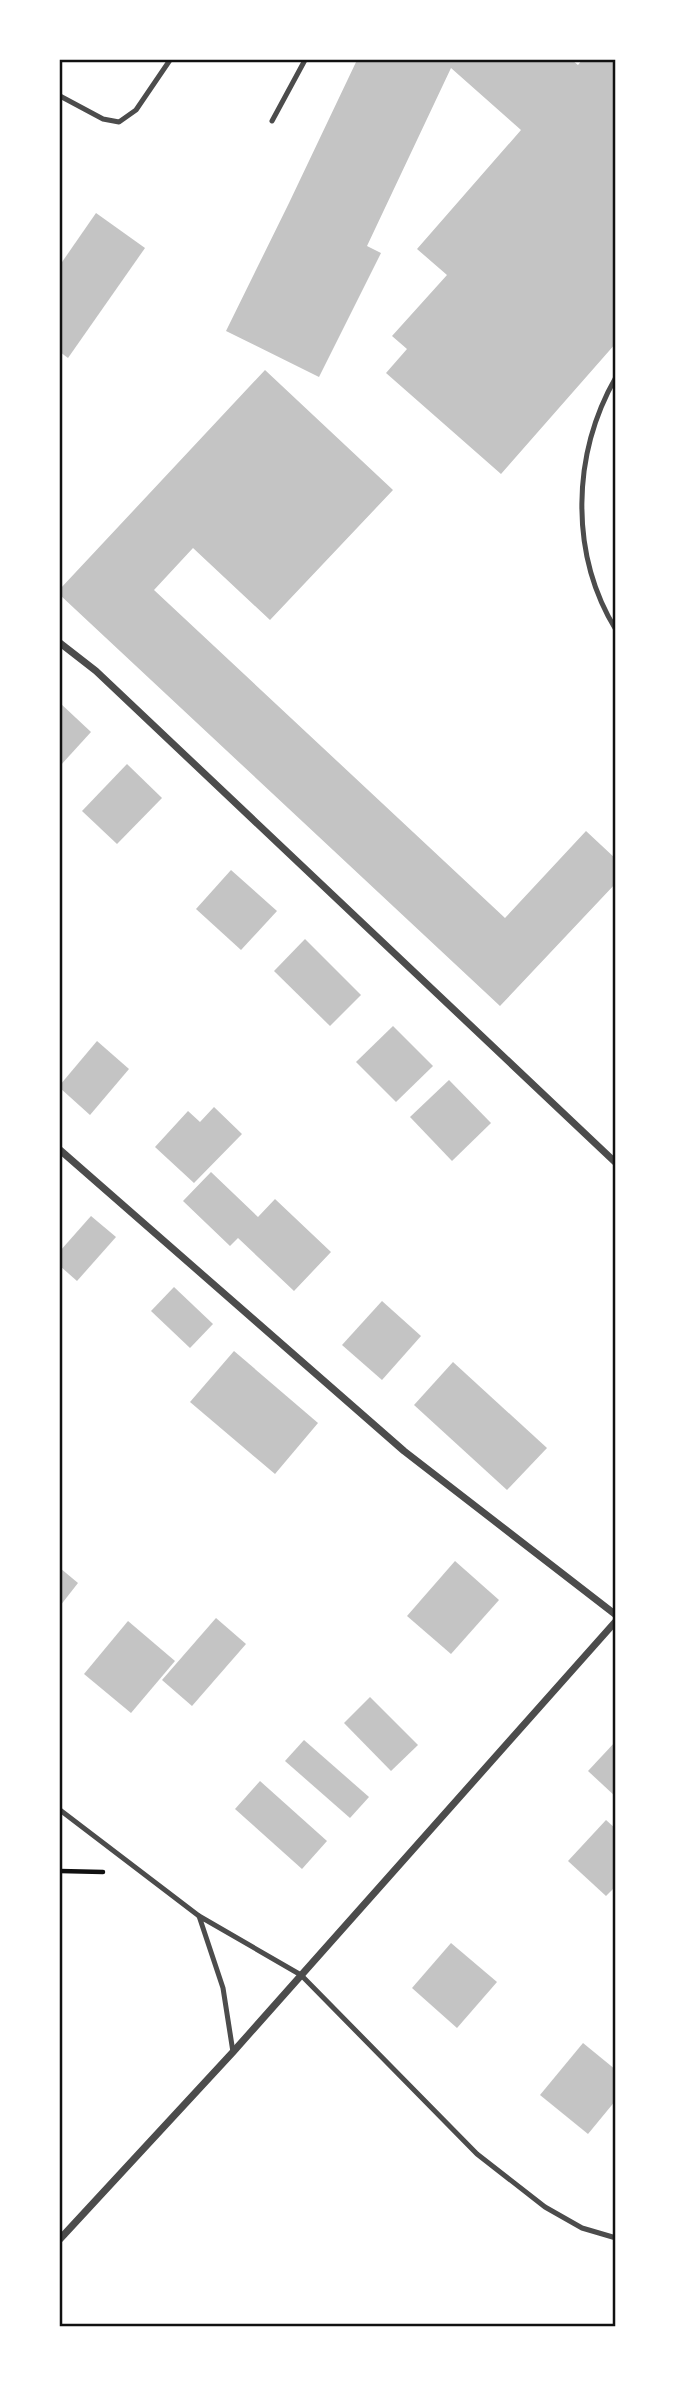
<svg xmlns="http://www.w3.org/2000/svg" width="675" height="2386" font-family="Arial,sans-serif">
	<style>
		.building { fill: #c4c4c4 }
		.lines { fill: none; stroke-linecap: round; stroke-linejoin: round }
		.path { stroke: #111; stroke-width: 4.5 }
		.service { stroke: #4c4c4c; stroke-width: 5 }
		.minor { stroke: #4c4c4c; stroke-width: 7 }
		.neatline { fill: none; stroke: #111; stroke-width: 2.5 }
	</style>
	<rect width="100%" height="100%" fill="#fff"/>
	<!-- building -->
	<g class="building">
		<path d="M357 60H572L578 65 582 60H616V343L501 474 386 373 407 349 392 336 447 275 417 249 521 130 451 68 367 246 381 253 319 377 226 331 289 203Z"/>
		<path d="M96 213 145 248 68 358 60 352V265Z"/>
		<path d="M265 370 393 490 270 620 193 548 154 590 505 918 586 831 616 859V883L500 1006 60 595V589Z"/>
		<path d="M60 703 91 732 60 766Z"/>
		<path d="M127 764 162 798 117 844 82 811Z"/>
		<path d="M231 870 277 911 241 950 196 909Z"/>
		<path d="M305 939 361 995 330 1026 274 971Z"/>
		<path d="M393 1026 433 1066 396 1102 356 1062Z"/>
		<path d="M97 1041 129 1069 90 1115 60 1088V1085Z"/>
		<path d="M449 1080 491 1123 452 1161 410 1117Z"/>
		<path d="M214 1107 242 1134 194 1183 155 1147 188 1111 200 1122Z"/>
		<path d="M211 1172 258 1217 275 1199 331 1252 294 1291 238 1238 230 1246 183 1201Z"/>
		<path d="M91 1216 116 1237 77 1281 60 1266V1251Z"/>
		<path d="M174 1287 213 1324 190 1348 151 1311Z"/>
		<path d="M382 1301 421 1336 382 1380 342 1345Z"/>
		<path d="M234 1351 318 1423 275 1474 190 1402Z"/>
		<path d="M453 1362 547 1448 507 1490 414 1405Z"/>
		<path d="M455 1561 499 1600 451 1654 407 1616Z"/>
		<path d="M60 1568 78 1583 60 1606Z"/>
		<path d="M216 1618 246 1644 192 1706 162 1680Z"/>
		<path d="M128 1621 175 1661 131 1713 84 1674Z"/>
		<path d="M370 1697 418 1745 391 1771 344 1723Z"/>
		<path d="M304 1740 369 1797 350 1818 285 1761Z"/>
		<path d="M616 1741V1797L588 1771Z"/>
		<path d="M260 1781 327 1841 302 1869 235 1809Z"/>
		<path d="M606 1820 616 1829V1886L606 1896 568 1861Z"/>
		<path d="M451 1943 497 1982 457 2028 412 1988Z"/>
		<path d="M583 2043 616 2070V2100L588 2134 540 2095Z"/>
	</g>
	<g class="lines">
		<!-- path -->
		<path class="path" d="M60 1871 103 1872"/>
		<!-- service -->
		<g class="service">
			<path d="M60 96 103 119 119 122 136 110 170 60"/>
			<path d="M272 121 305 60"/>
			<path d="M616 377C572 454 569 553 616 630"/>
			<path d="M60 1810 199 1916"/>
			<path d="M233 2052 223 1988 199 1916 301 1975 477 2154 545 2207 582 2228 616 2238"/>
		</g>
		<!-- minor -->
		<g class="minor">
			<path d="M60 643 96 671 616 1163"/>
			<path d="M60 1150 404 1451 616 1615"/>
			<path d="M60 2239 233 2052 616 1621"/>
		</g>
	</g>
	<!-- border -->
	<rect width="675" height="2386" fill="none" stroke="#ffffff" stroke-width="122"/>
	<rect x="61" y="61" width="553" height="2264" class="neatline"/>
</svg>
